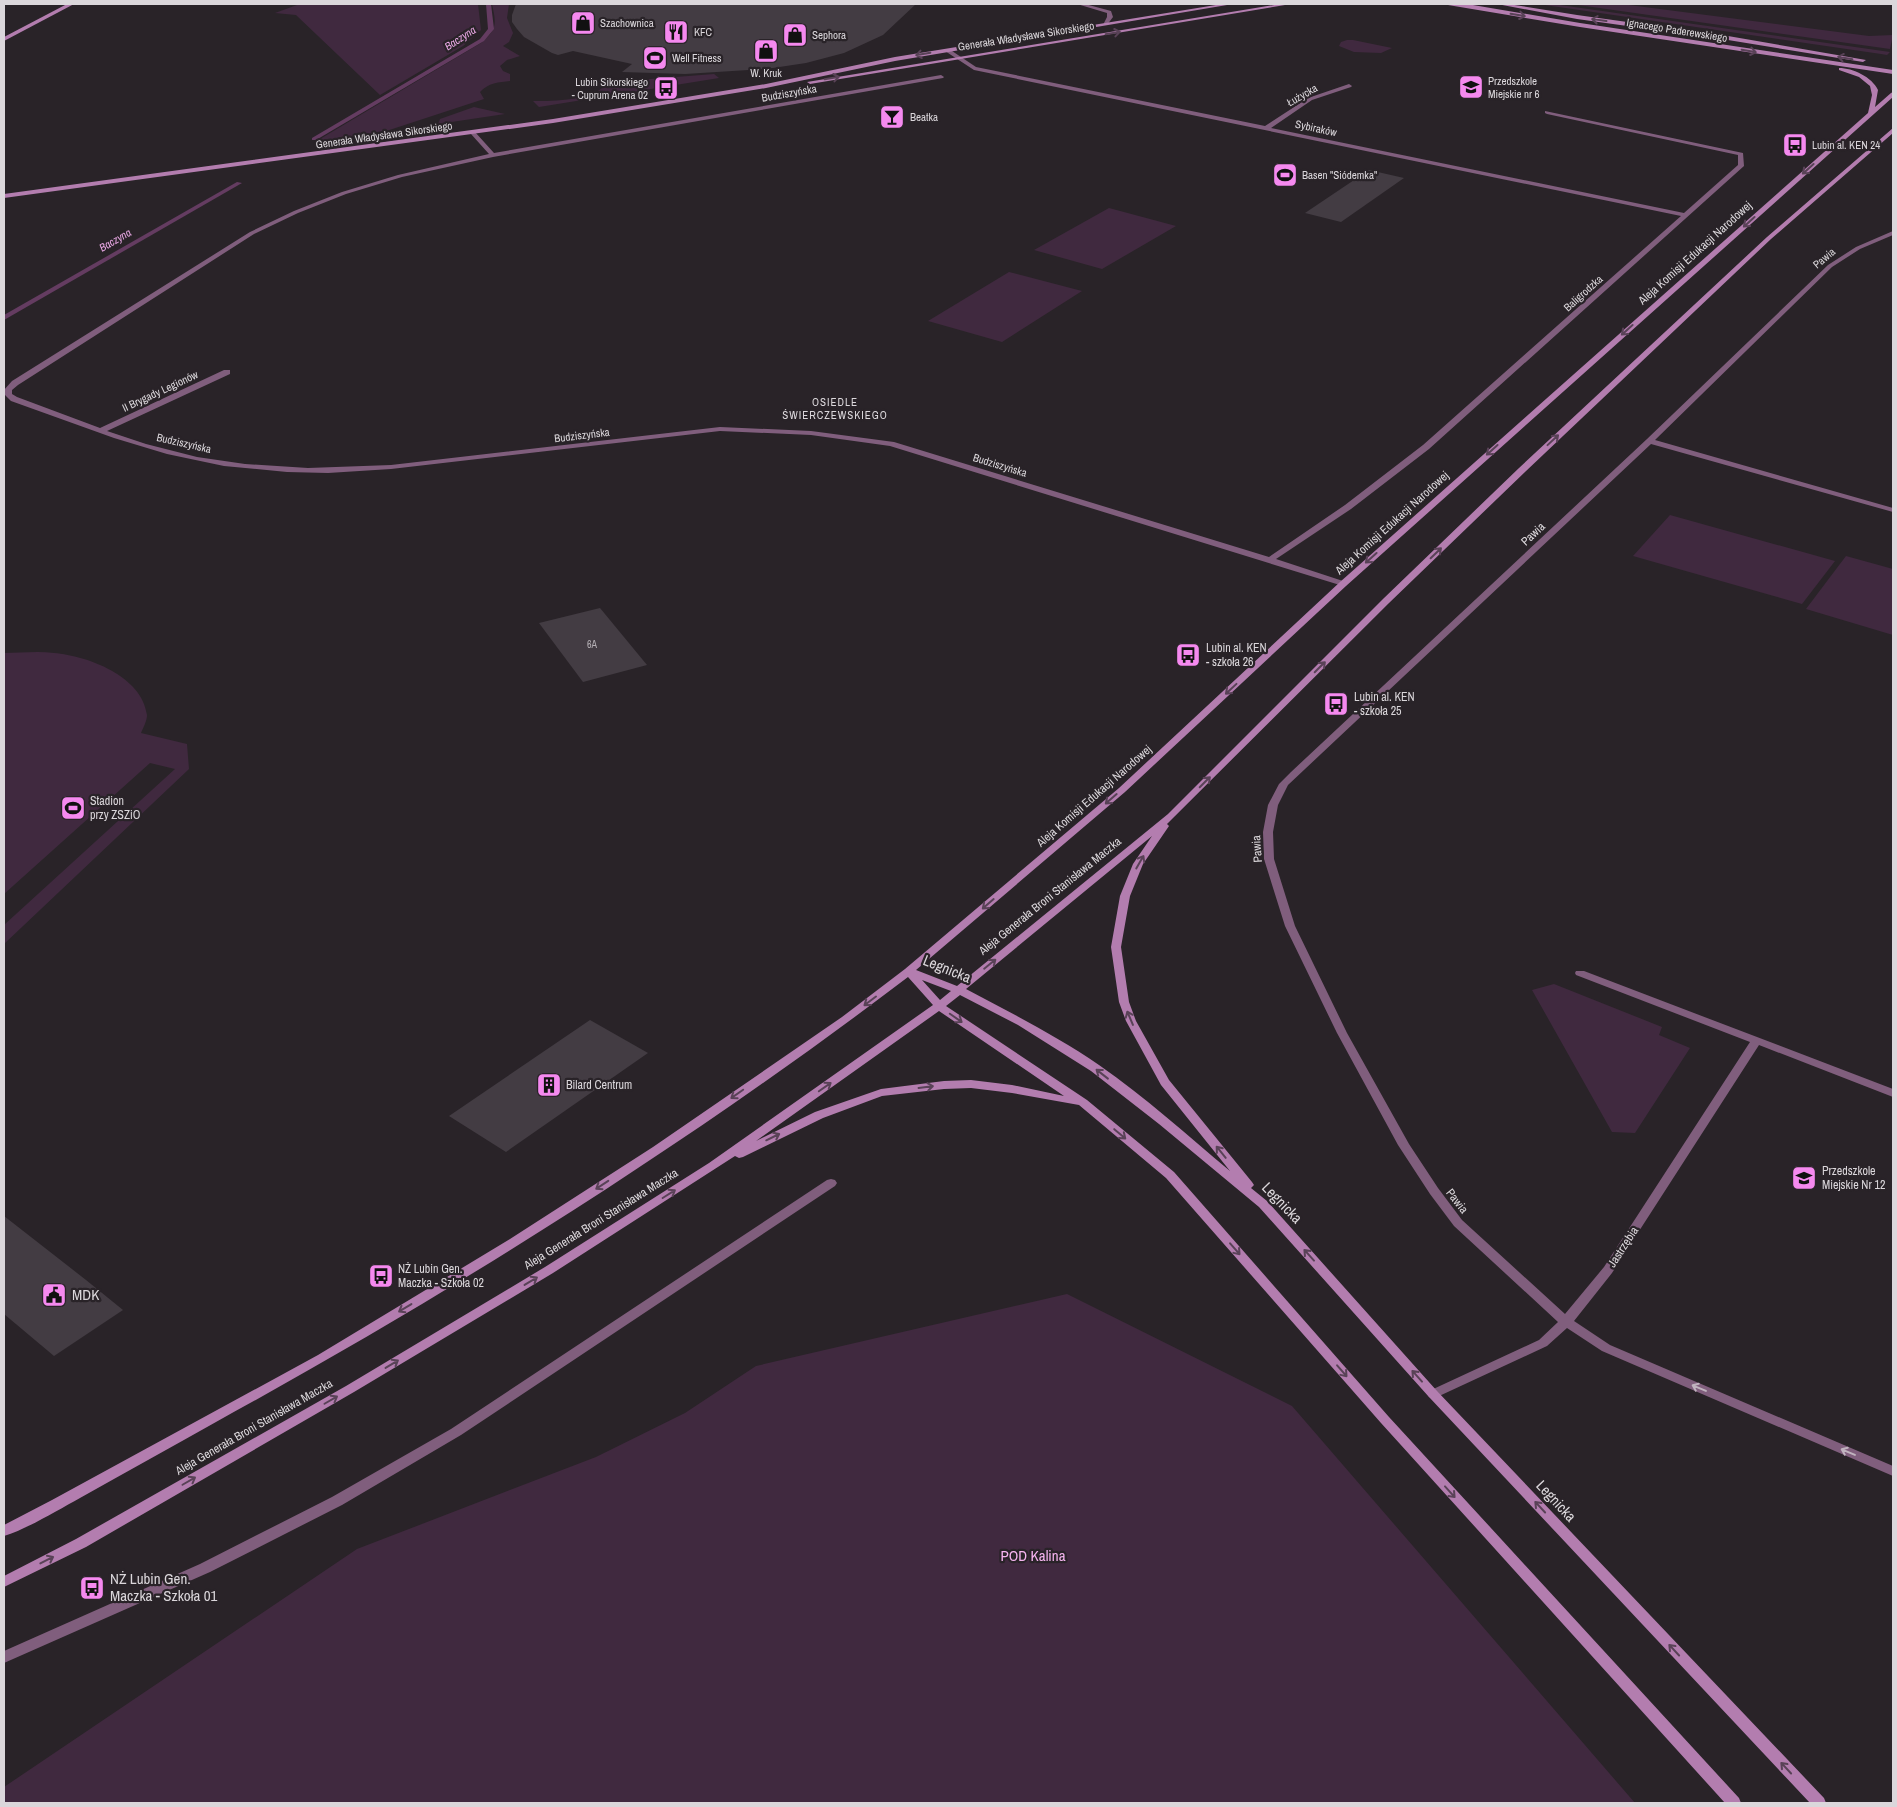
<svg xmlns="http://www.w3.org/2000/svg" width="1897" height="1807" font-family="'Archivo Narrow',sans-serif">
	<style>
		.green { fill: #40293f }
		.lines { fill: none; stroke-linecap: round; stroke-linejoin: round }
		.stream { fill: #643c61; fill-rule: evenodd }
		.building { fill: #433c43 }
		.street { fill: #805e7d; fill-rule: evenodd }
		.secondary { fill: #b37daf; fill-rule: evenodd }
		.oneway { stroke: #594257 }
		.oneway2 { stroke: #c0b3bf }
		.labels { text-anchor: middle; stroke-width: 4.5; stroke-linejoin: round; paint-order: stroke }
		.number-label { font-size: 10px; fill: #b5b0b5 }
		.far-poi-label { font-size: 11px; fill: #dbd7db; stroke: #292328; text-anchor: start }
		.far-street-label { font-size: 11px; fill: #dbd7db; stroke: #292328 }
		.far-water-label { font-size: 11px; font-style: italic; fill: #eba9e6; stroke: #292328 }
		.far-neighbourhood-label { font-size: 11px; letter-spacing: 1px; fill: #dbd7db; stroke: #292328 }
		.street-label { font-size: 12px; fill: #dbd7db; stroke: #292328 }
		.poi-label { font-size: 12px; fill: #dbd7db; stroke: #292328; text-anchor: start }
		.near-street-label { font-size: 15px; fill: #dbd7db; stroke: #292328 }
		.near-poi-label { font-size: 15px; fill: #dbd7db; stroke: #292328; text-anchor: start }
		.near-park-label { font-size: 15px; fill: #f6b4f0; stroke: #292328 }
	</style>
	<rect width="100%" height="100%" fill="#292328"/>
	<!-- green -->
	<g class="green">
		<path d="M295 4H478L481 30 463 46 380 95 296 15 275 13 297 5Z"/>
		<path d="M492 4H509L507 18 513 33 509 42 503 46 520 56 507 60 500 66 503 71 510 74V81C499 82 488 83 480 92L484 99 371 136 315 142 481 43C498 29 496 23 492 4Z"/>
		<path d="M1538 4H1553L1890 52 1887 55 1881 54Z"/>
		<path d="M1571 4H1621L1869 36 1893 35 1890 49Z"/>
		<path d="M1347 40H1353L1392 48 1381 53 1354 52 1339 46 1341 42Z"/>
		<path d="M714 74 719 78 539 107 533 101C554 101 594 101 607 83L595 81 609 79 625 81Z"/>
		<path d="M474 107 505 114 438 124 440 119Z"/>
		<path d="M1109 208 1176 226 1102 269 1034 250Z"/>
		<path d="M1009 272 1082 291 1002 342 928 321Z"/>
		<path d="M1670 515 1835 561 1802 604 1633 556Z"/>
		<path d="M1846 556 1893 569V635L1806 609Z"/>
		<path d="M4 653C20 653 38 651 54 653 88 656 142 676 147 715 147 721 143 728 141 733L187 744 189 769 4 944V925L175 769 150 763 4 894Z"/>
		<path d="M1554 984 1662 1027 1659 1035 1690 1048 1635 1133 1612 1132 1532 990Z"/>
		<path d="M1067 1294 1292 1406 1635 1803H4V1787L357 1549 596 1457 685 1413 756 1366Z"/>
	</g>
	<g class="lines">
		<!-- stream -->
		<g class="stream">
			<path d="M486 4H491L494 29 484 41 316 140H312V138L480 39 488 29Z"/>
			<path d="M237 182 242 183 4 320V315Z"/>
		</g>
	</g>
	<!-- building -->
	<g class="building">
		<path d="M516 4H916L883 35 844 53 806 63 766 69 685 74 622 72 632 64 573 51 558 55 552 53 524 37 517 29 512 22V15Z"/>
		<path d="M1369 170 1404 178 1341 222 1305 213Z"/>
		<path d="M600 608 647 665 583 682 539 623Z"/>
		<path d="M590 1020 648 1053 506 1152 449 1116Z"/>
		<path d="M4 1216 86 1280 123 1310 54 1356 4 1314Z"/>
	</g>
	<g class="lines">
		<!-- street -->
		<g class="street">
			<path d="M1077 4H1085L1111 11 1113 17 1107 25H1103L1107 17V13Z"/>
			<path d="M945 49H949L976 67 1265 126 1308 98 1349 84 1352 86 1351 87 1312 100 1271 128 1684 213 1738 165V155L1547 114 1545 113V111L1743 153 1744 166 1429 449 1351 509 1276 559 1346 582V586H1343L890 446 811 435 720 431 391 469 328 473 287 472 224 466 167 454 114 438 11 401 5 395 4 390 12 381 250 232 294 211 342 192 398 175 489 154 471 134V132H475L494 153 941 75 944 77 943 78 493 157 402 177 346 194 298 213 254 234 18 385 12 390V394L17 397 100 428 224 370H230V374L107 431 146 444 197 457 245 464 308 468 391 465 720 427 811 431 894 442 1269 557 1345 505 1423 445 1681 216 974 70 945 51Z"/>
			<path d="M1893 231V235L1860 249 1832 267 1655 440 1893 508V512L1651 444 1288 785 1278 805 1273 832 1274 859 1295 926 1347 1033 1409 1144 1438 1188 1462 1220 1565 1314 1604 1267 1750 1042 1576 975 1575 973 1576 971H1584L1893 1089V1097L1759 1045 1612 1273 1574 1321 1610 1345 1893 1466V1476L1602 1351 1567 1328 1547 1346 1437 1397 1433 1399 1429 1397 1427 1394 1429 1391 1539 1340 1558 1322 1454 1226 1430 1194 1398 1145 1337 1033 1285 926 1264 859 1263 832 1268 805 1279 784 1291 772 1647 439 1828 265 1856 247Z"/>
			<path d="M831 1179 835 1180 837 1183 835 1186 461 1435 342 1505 210 1572 4 1663V1651L200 1564 332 1497 451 1429 827 1180Z"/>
		</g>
		<!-- secondary -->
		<g class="secondary">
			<path d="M67 4H74L4 41V37Z"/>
			<path d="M1222 4H1233L895 61 766 88 553 123 4 198V194L553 119 766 84 895 57Z"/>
			<path d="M1280 4H1291L810 84 807 82Z"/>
			<path d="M1442 4H1467L1580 23 1893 70V74L1580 27Z"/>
			<path d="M1497 4H1508L1577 15 1728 36 1866 60 1863 62 1728 40 1577 19Z"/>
			<path d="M1839 68C1853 68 1872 77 1878 90L1875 107 1891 93 1893 92V97L1346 586 1125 792 916 970 957 986 1168 814 1383 599 1519 468 1767 237 1893 128V133L1771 239 1525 472 1389 603 1167 824 1169 826 1143 864 1130 896 1121 947 1129 1002 1136 1021 1169 1080 1252 1182 1254 1185 1251 1188 1267 1201 1437 1391 1824 1798 1826 1803H1810L1429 1397 1259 1207 1159 1124 1091 1071 1018 1025 960 995 946 1006 1087 1100 1174 1172 1389 1417 1739 1798 1741 1803H1725L1381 1423 1166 1178 1079 1105 1012 1093 971 1088 944 1089 882 1096 823 1118 743 1157 739 1158 735 1156 553 1273 354 1392 86 1547 4 1587V1576L76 1539 346 1386 545 1267 709 1163 933 1005 908 977C690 1143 456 1290 216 1422 171 1447 125 1473 80 1498 58 1510 27 1529 4 1536V1525L52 1500 318 1355 510 1239 653 1147 842 1017 905 969 1119 788 1340 582 1868 113 1872 95 1870 86 1859 77 1839 70ZM1152 836 1133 864 1120 896 1111 947 1119 1002 1126 1021 1161 1085 1230 1171C1187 1135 1145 1097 1099 1065 1057 1036 1011 1013 966 989ZM922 980 951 991 940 1000ZM939 1011 1064 1096 1012 1085 971 1080 944 1081 881 1089 815 1112 756 1141Z"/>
		</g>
	</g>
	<!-- one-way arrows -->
	<defs><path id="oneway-shaft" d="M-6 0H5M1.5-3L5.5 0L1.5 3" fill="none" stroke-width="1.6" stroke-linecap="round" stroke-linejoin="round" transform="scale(1.25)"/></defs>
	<g class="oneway">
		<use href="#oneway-shaft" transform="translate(1518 15) rotate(9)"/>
		<use href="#oneway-shaft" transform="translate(1599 20) rotate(-172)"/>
		<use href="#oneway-shaft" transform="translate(1113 33) rotate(-9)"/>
		<use href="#oneway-shaft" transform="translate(1749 51) rotate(9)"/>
		<use href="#oneway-shaft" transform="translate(923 54) rotate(170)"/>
		<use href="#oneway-shaft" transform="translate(1845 58) rotate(-170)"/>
		<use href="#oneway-shaft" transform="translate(832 78) rotate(-9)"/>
		<use href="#oneway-shaft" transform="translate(1808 169) rotate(138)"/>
		<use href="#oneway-shaft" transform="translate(1749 222) rotate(138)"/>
		<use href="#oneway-shaft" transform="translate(1627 330) rotate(138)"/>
		<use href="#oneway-shaft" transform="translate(1553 440) rotate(-43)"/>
		<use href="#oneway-shaft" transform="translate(1492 450) rotate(138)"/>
		<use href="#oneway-shaft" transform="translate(1436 553) rotate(-44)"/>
		<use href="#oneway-shaft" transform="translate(1371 558) rotate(138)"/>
		<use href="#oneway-shaft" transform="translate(1320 667) rotate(-45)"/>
		<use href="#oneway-shaft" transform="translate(1231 689) rotate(137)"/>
		<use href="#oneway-shaft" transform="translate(1205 782) rotate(-45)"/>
		<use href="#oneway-shaft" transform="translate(1111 799) rotate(139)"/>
		<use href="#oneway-shaft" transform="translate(1140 862) rotate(-60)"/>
		<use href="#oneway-shaft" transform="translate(988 904) rotate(139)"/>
		<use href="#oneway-shaft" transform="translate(990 964) rotate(-39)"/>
		<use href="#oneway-shaft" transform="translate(870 1001) rotate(143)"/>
		<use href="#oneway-shaft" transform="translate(956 1018) rotate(35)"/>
		<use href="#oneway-shaft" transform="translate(1130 1018) rotate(-113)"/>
		<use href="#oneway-shaft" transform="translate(1102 1074) rotate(-142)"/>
		<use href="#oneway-shaft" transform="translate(825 1087) rotate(-35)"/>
		<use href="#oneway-shaft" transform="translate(926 1087) rotate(-7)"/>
		<use href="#oneway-shaft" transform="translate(737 1094) rotate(145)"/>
		<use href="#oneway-shaft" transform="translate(1120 1134) rotate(40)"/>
		<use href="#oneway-shaft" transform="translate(773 1137) rotate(-26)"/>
		<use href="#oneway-shaft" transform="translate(1221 1152) rotate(-129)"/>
		<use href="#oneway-shaft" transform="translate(602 1185) rotate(147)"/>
		<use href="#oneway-shaft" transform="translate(669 1194) rotate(-32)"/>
		<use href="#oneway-shaft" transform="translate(1235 1249) rotate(49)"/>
		<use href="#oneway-shaft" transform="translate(1309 1255) rotate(-132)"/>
		<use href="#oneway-shaft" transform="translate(531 1281) rotate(-31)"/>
		<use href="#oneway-shaft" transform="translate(405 1308) rotate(149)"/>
		<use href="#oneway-shaft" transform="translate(392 1364) rotate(-31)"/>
		<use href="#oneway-shaft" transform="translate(1342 1371) rotate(49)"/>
		<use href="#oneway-shaft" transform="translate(1417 1376) rotate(-132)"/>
		<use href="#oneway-shaft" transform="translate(331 1400) rotate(-30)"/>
		<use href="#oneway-shaft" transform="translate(189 1481) rotate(-30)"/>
		<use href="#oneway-shaft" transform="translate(1450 1492) rotate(48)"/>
		<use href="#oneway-shaft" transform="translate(1540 1507) rotate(-133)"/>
		<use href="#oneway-shaft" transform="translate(47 1560) rotate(-27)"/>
		<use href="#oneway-shaft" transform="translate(1674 1650) rotate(-133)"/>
		<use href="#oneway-shaft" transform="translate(1786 1768) rotate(-133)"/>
	</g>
	<g class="oneway2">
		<use href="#oneway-shaft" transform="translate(1699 1388) rotate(-157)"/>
		<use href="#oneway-shaft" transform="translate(1848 1452) rotate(-157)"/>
	</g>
	<!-- icons -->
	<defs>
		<symbol id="shop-square" viewBox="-11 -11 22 22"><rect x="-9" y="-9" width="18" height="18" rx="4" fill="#f589ef" stroke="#292328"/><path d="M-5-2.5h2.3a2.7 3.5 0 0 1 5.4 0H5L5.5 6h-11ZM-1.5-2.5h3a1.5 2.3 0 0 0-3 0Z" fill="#111"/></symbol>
		<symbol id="restaurant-square" viewBox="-11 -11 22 22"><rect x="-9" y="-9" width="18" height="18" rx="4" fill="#f589ef" stroke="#292328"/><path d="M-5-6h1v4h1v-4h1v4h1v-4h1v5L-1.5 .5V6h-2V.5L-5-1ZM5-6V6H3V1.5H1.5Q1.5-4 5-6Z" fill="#111"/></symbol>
		<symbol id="stadium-square" viewBox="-11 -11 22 22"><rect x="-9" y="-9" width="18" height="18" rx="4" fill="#f589ef" stroke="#292328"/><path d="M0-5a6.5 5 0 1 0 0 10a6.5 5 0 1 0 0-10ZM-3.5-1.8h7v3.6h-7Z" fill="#111"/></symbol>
		<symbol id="school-square" viewBox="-11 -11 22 22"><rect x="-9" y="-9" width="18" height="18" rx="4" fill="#f589ef" stroke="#292328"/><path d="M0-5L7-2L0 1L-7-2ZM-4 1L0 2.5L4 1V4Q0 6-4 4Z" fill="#111"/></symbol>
		<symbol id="bus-square" viewBox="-11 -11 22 22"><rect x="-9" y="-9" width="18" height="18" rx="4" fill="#f589ef" stroke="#292328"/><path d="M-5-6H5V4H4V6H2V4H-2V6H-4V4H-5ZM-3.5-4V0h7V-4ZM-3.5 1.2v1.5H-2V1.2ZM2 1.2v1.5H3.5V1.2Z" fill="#111"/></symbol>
		<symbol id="bar-square" viewBox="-11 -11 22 22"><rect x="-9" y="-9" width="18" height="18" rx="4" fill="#f589ef" stroke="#292328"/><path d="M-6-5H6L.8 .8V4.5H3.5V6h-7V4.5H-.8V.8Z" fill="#111"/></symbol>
		<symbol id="building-square" viewBox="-11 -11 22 22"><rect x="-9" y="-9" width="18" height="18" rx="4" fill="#f589ef" stroke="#292328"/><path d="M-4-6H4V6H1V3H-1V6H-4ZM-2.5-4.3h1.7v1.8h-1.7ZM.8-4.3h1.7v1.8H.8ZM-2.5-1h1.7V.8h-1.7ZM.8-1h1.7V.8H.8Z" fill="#111"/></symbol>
		<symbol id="civic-square" viewBox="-11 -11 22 22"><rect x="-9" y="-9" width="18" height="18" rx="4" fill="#f589ef" stroke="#292328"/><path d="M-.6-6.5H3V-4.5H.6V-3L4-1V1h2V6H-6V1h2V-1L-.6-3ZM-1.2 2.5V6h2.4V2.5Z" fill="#111"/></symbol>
	</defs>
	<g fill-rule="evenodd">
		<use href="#shop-square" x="569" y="9" width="28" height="28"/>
		<use href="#restaurant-square" x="662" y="18" width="28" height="28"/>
		<use href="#shop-square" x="781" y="21" width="28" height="28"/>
		<use href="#shop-square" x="752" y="37" width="28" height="28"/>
		<use href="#stadium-square" x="641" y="44" width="28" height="28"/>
		<use href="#school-square" x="1457" y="73" width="28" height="28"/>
		<use href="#bus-square" x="652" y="74" width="28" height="28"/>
		<use href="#bar-square" x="878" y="103" width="28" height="28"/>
		<use href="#bus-square" x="1781" y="131" width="28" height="28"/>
		<use href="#stadium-square" x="1271" y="161" width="28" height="28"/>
		<use href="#bus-square" x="1174" y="641" width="28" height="28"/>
		<use href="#bus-square" x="1322" y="690" width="28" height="28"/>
		<use href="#stadium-square" x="59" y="794" width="28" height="28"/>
		<use href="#building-square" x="535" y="1071" width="28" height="28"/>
		<use href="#school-square" x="1790" y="1164" width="28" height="28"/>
		<use href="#bus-square" x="367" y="1262" width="28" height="28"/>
		<use href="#civic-square" x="40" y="1281" width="28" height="28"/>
		<use href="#bus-square" x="78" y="1574" width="28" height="28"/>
	</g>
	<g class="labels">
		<!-- number labels -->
		<g class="number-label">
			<text x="592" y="648">6A</text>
		</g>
		<!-- far-poi labels -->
		<g class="far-poi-label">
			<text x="600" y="27">Szachownica</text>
			<text x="694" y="36">KFC</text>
			<text x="812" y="39">Sephora</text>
			<text x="672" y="62">Well Fitness</text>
			<text x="766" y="77" text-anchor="middle">W. Kruk</text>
			<text x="1488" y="85">Przedszkole<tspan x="1488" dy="13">Miejskie nr 6</tspan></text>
			<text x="648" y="86" text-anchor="end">Lubin Sikorskiego<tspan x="648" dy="13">- Cuprum Arena 02</tspan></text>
			<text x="910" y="121">Beatka</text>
			<text x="1812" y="149">Lubin al. KEN 24</text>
			<text x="1302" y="179">Basen "Siódemka"</text>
		</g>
		<!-- far-street labels -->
		<g class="far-street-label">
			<text transform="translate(1677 30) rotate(9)" y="4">Ignacego Paderewskiego</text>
			<text transform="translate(1026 36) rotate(-9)" y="4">Generała Władysława Sikorskiego</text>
			<text transform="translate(789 93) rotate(-10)" y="4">Budziszyńska</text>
			<text transform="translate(1302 95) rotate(-30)" y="4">Łużycka</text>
			<text transform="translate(1316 128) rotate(12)" y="4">Sybiraków</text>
			<text transform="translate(384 135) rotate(-8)" y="4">Generała Władysława Sikorskiego</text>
			<text transform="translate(1824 258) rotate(-40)" y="4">Pawia</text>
			<text transform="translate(1583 293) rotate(-42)" y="4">Baligrodzka</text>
			<text transform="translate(160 391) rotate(-25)" y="4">II Brygady Legionów</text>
			<text transform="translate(582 435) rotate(-7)" y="4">Budziszyńska</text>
			<text transform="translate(184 443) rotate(13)" y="4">Budziszyńska</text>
			<text transform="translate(1000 465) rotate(17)" y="4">Budziszyńska</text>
		</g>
		<!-- far-water labels -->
		<g class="far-water-label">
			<text transform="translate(460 38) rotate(-33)" y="4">Baczyna</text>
			<text transform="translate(115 240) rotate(-30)" y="4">Baczyna</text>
		</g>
		<!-- far-neighbourhood labels -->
		<g class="far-neighbourhood-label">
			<text x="835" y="406">OSIEDLE<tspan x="835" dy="13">ŚWIERCZEWSKIEGO</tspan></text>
		</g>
		<!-- street labels -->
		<g class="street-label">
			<text transform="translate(1695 253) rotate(-42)" y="4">Aleja Komisji Edukacji Narodowej</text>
			<text transform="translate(1392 523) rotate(-42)" y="4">Aleja Komisji Edukacji Narodowej</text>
			<text transform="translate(1533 534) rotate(-43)" y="4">Pawia</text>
			<text transform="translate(1094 796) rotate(-41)" y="4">Aleja Komisji Edukacji Narodowej</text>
			<text transform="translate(1257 849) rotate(-94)" y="4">Pawia</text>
			<text transform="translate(1050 896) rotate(-39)" y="4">Aleja Generała Broni Stanisława Maczka</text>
			<text transform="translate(1457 1201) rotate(52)" y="4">Pawia</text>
			<text transform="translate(601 1219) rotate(-32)" y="4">Aleja Generała Broni Stanisława Maczka</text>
			<text transform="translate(1623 1247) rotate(-57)" y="4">Jastrzębia</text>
			<text transform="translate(254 1427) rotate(-30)" y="4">Aleja Generała Broni Stanisława Maczka</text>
		</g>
		<!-- poi labels -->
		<g class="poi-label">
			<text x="1206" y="652">Lubin al. KEN<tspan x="1206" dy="14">- szkoła 26</tspan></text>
			<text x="1354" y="701">Lubin al. KEN<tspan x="1354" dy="14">- szkoła 25</tspan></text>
			<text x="90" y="805">Stadion<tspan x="90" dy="14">przy ZSZiO</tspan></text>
			<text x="566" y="1089">Bilard Centrum</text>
			<text x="1822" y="1175">Przedszkole<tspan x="1822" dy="14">Miejskie Nr 12</tspan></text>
			<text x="398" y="1273">NŻ Lubin Gen.<tspan x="398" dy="14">Maczka - Szkoła 02</tspan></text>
		</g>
		<!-- near-street labels -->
		<g class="near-street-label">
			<text transform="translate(947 969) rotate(22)" y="5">Legnicka</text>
			<text transform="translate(1282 1203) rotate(46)" y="5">Legnicka</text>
			<text transform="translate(1556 1501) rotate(47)" y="5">Legnicka</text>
		</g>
		<!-- near-poi labels -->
		<g class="near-poi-label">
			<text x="72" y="1300">MDK</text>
			<text x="110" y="1584">NŻ Lubin Gen.<tspan x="110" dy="17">Maczka - Szkoła 01</tspan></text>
		</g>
		<!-- near-park labels -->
		<g class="near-park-label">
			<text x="1033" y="1561">POD Kalina</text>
		</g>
	</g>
	<!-- border -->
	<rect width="1897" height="1807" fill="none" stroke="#dbd7db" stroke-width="10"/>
</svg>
